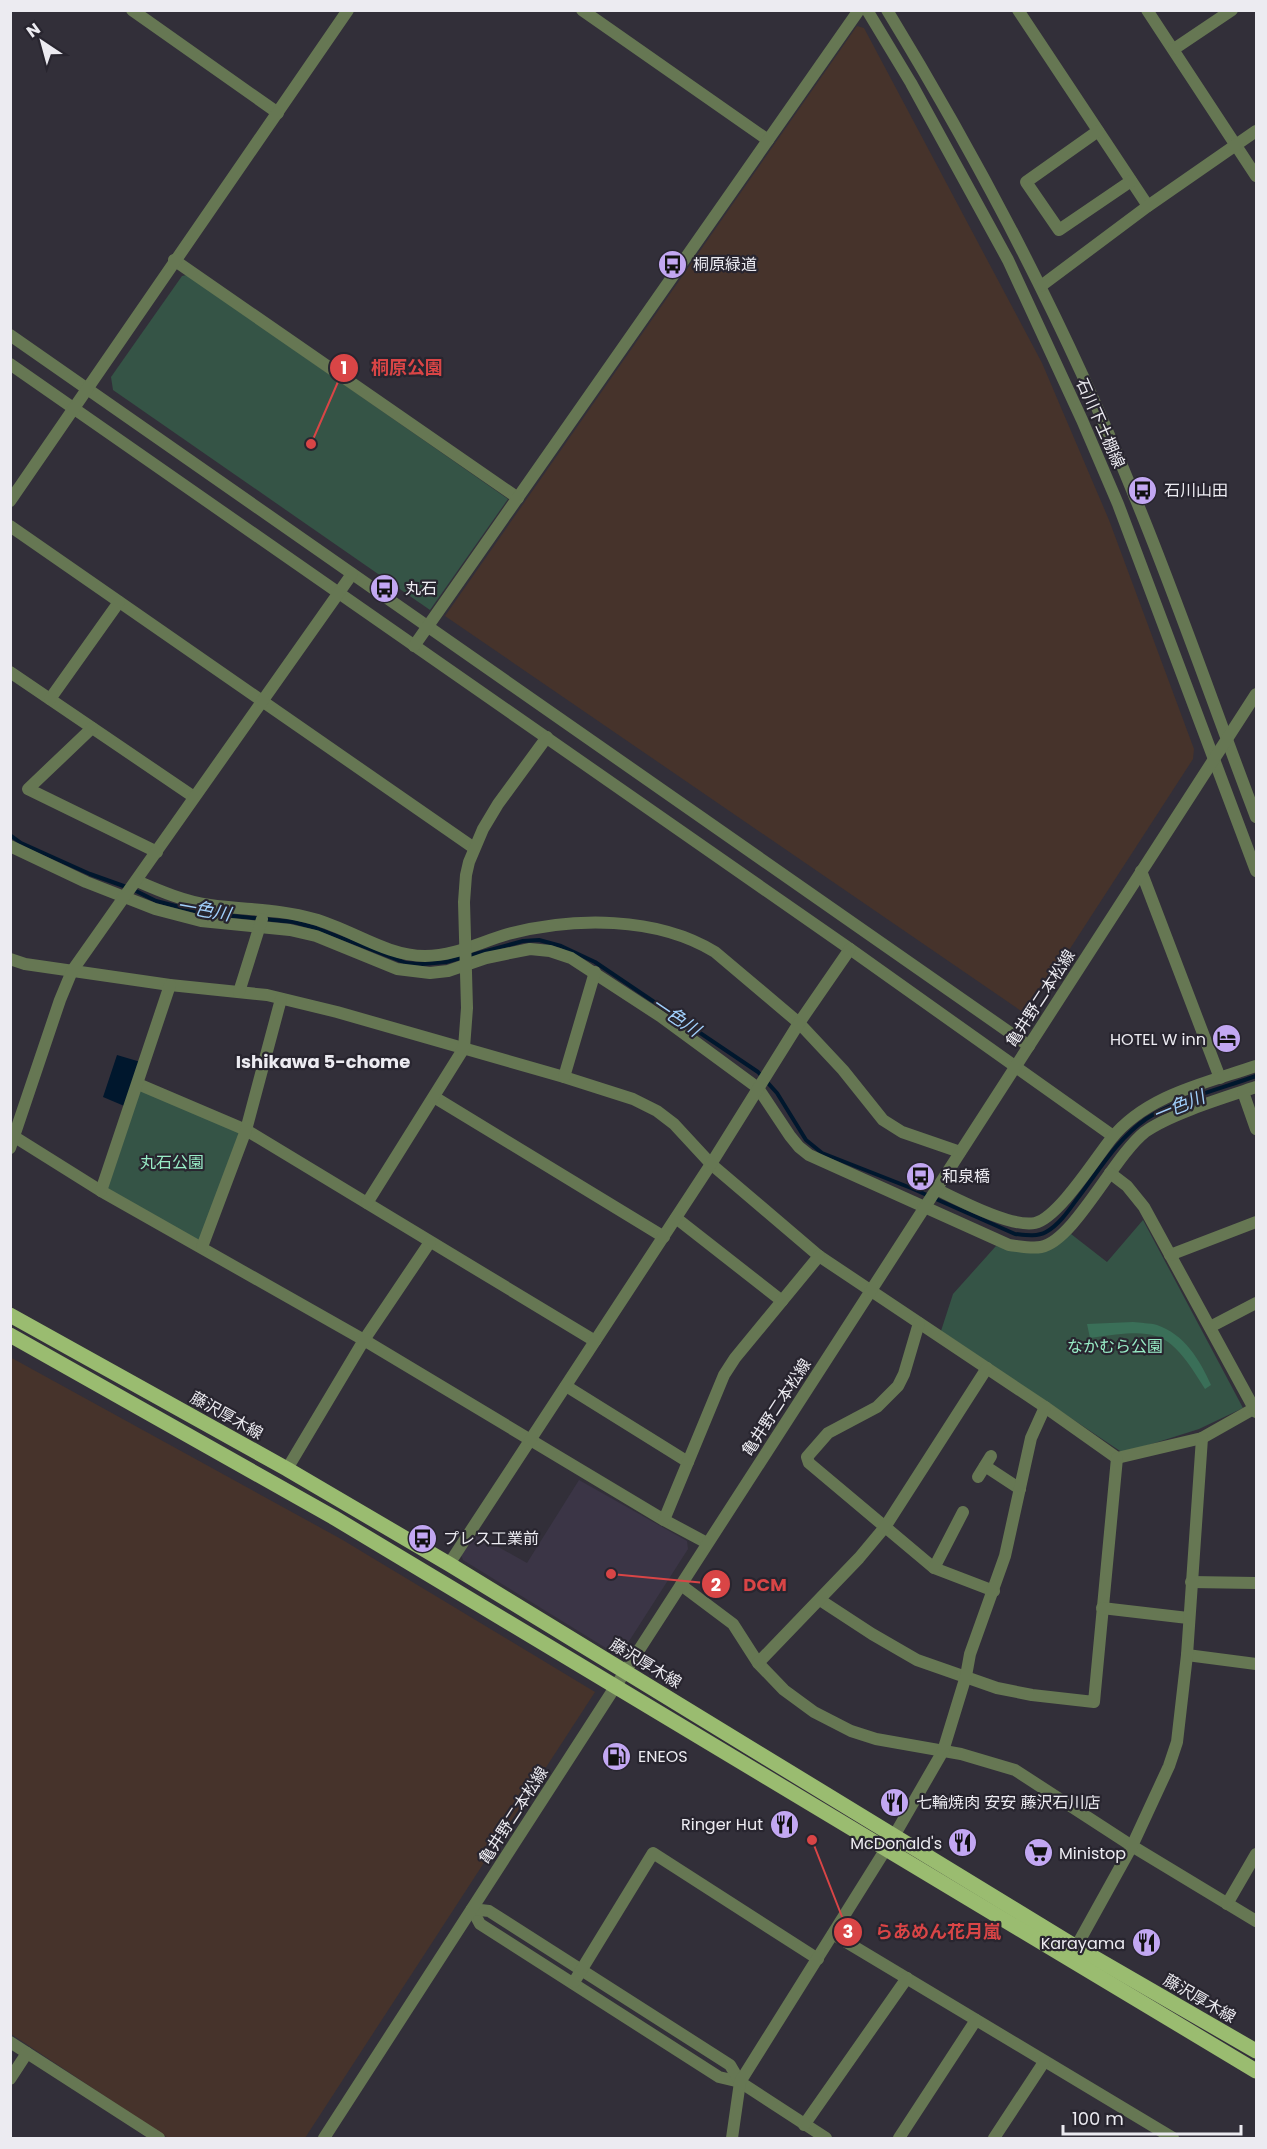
<svg xmlns="http://www.w3.org/2000/svg" width="1267" height="2149" font-family="Poppins,'Noto Sans JP',sans-serif">
	<style>
		.built { fill: #3b3546 }
		.industrial { fill: #46332b }
		.green { fill: #355446 }
		.forest { fill: #3a6f58 }
		.water { fill: #00172d }
		.lines { fill: none; stroke-linecap: round; stroke-linejoin: round }
		.stream { stroke: #00172d; stroke-width: 4 }
		.minor { stroke: #667753; stroke-width: 12 }
		.major { stroke: #9abc70; stroke-width: 15 }
		.labels { text-anchor: middle; stroke-width: 4.5; stroke-linejoin: round; paint-order: stroke }
		.poi-label { font-size: 16px; fill: #ecebf1; stroke: #28252f; text-anchor: start }
		.street-label { font-size: 16px; fill: #ecebf1; stroke: #28252f }
		.park-label { font-size: 16px; fill: #98ecc6; stroke: #28252f }
		.water-label { font-size: 18px; font-style: italic; fill: #a1cffb; stroke: #28252f }
		.neighbourhood-label { font-size: 18px; font-weight: bold; fill: #ecebf1; stroke: #28252f }
		.leader { fill: none; stroke: #d94546; stroke-width: 2 }
		.callout-dot { fill: #d94546; stroke: #28252f; stroke-width: 2 }
		.mark-label { font-size: 18px; text-anchor: middle; font-weight: bold; fill: #fff }
		.callout-label { font-size: 18px; text-anchor: middle; font-weight: bold; fill: #d94546; stroke: #28252f; stroke-width: 4.5; stroke-linejoin: round; paint-order: stroke }
	</style>
	<rect width="100%" height="100%" fill="#322f39"/>
	<!-- built -->
	<path class="built" d="M579 1480 687 1541 688 1549 624 1649 614 1653 463 1560 461 1555 477 1535 527 1563Z"/>
	<!-- industrial -->
	<g class="industrial">
		<path d="M857 26 864 28 1042 363 1109 520 1194 749 1193 759 1027 1015 445 616Z"/>
		<path d="M10 1357 341 1539 595 1692 305 2138H168L11 2034Z"/>
	</g>
	<!-- green -->
	<g class="green">
		<path d="M187 275 508 499 430 610 113 390 111 377 182 276Z"/>
		<path d="M138 1084 246 1130 202 1247 101 1191Z"/>
		<path d="M1143 1220 1243 1408 1199 1429 1123 1453 941 1331 953 1294 996 1246C1034 1254 1039 1260 1071 1234L1107 1262Z"/>
	</g>
	<!-- forest -->
	<path class="forest" d="M1133 1322C1140 1323 1150 1323 1157 1325 1184 1334 1200 1360 1211 1385L1205 1389C1168 1329 1159 1328 1090 1338L1087 1324Z"/>
	<!-- water -->
	<path class="water" d="M117 1055 144 1063 129 1108 103 1097Z"/>
	<g class="lines">
		<!-- stream -->
		<path class="stream" d="M10 835 21 843 90 874 132 889 156 901 203 913 294 922 316 928 406 963 422 964 446 962 523 941 539 940 561 946 595 962 758 1072 777 1093 806 1140 822 1153 911 1188 1015 1234C1025 1235 1037 1237 1046 1232 1059 1225 1069 1210 1077 1199 1098 1172 1117 1139 1146 1119 1175 1100 1223 1088 1256 1076"/>
		<!-- minor -->
		<g class="minor">
			<path d="M132 10 278 113"/>
			<path d="M582 10 768 140"/>
			<path d="M867 10 911 83 1008 260 1082 420 1118 504 1256 871"/>
			<path d="M887 10C982 166 1066 326 1134 495 1178 601 1215 710 1256 817"/>
			<path d="M1018 10 1148 206"/>
			<path d="M1147 10 1256 176"/>
			<path d="M1174 49 1232 10"/>
			<path d="M1098 131 1026 182 1059 230 1131 181"/>
			<path d="M174 260 518 498"/>
			<path d="M1041 286 1148 206 1256 131"/>
			<path d="M10 335 1029 1046"/>
			<path d="M10 364 850 949 1113 1136"/>
			<path d="M10 501 348 10"/>
			<path d="M10 526 474 848"/>
			<path d="M414 646 859 10"/>
			<path d="M10 672 194 797"/>
			<path d="M50 699 119 602"/>
			<path d="M92 728 28 789 157 852"/>
			<path d="M10 846 86 882 155 909 201 921 290 930 316 936 397 969 430 973 448 971 486 958 530 949 550 951 571 958 660 1016 758 1088 790 1136 799 1147 809 1155 1009 1245C1019 1246 1031 1249 1041 1247 1074 1241 1114 1156 1145 1132 1170 1114 1226 1097 1256 1087"/>
			<path d="M1141 871 1220 1078"/>
			<path d="M137 881C160 891 186 902 210 905 245 910 280 909 314 919 351 929 386 956 425 956 455 956 480 942 508 934 574 917 656 916 715 952L799 1023 843 1070 883 1120 902 1132 960 1152"/>
			<path d="M10 959 25 964 170 985 267 995 337 1012 564 1077 633 1099 657 1111 674 1124 711 1164 819 1256 1045 1407 1117 1458 1202 1438 1255 1408"/>
			<path d="M239 992 262 919"/>
			<path d="M564 1077 595 972"/>
			<path d="M138 1084 246 1130 595 1341"/>
			<path d="M1243 1092 1256 1129"/>
			<path d="M434 1097 664 1237"/>
			<path d="M10 1134 101 1191 364 1340 664 1520 707 1543"/>
			<path d="M10 1148 60 1000 72 971 352 574"/>
			<path d="M1110 1173 1127 1186 1144 1207 1256 1412"/>
			<path d="M936 1189C959 1200 1012 1228 1035 1223 1058 1218 1095 1159 1111 1139 1146 1095 1206 1083 1256 1066"/>
			<path d="M101 1191 170 985"/>
			<path d="M367 1203 464 1048 467 1008 464 902 466 875 469 862 483 829 498 804 547 737"/>
			<path d="M676 1218 782 1301"/>
			<path d="M202 1247 246 1130 281 999"/>
			<path d="M1170 1255 1256 1222"/>
			<path d="M919 1323 904 1374 898 1386 877 1407 828 1433 807 1457 809 1463 934 1568 994 1591"/>
			<path d="M1210 1327 1256 1303"/>
			<path d="M566 1386 688 1462"/>
			<path d="M985 1466 1020 1489"/>
			<path d="M287 1469 364 1340 430 1242"/>
			<path d="M978 1477 991 1456"/>
			<path d="M664 1520 724 1375 735 1358 819 1256"/>
			<path d="M449 1564 711 1164 799 1023 850 949"/>
			<path d="M934 1568 963 1512"/>
			<path d="M1191 1582 1256 1583"/>
			<path d="M681 1585 733 1624 758 1663 784 1690 814 1712 851 1731 876 1739 961 1754 1015 1770 1132 1846 1256 1921"/>
			<path d="M820 1600 872 1634 917 1660 997 1688 1032 1695 1094 1702 1117 1458"/>
			<path d="M1102 1608 1188 1618"/>
			<path d="M1187 1655 1256 1664"/>
			<path d="M758 1663 859 1558 885 1527 987 1368"/>
			<path d="M1227 1904 1256 1854"/>
			<path d="M472 1909 480 1924 719 2077 740 2082 826 2138"/>
			<path d="M472 1909 489 1911 730 2065 740 2082"/>
			<path d="M833 1934 1173 2138"/>
			<path d="M1076 1947 1132 1846 1169 1766 1177 1742 1187 1655 1202 1438"/>
			<path d="M574 1982 653 1853 818 1959"/>
			<path d="M10 2042 159 2138"/>
			<path d="M10 2079 27 2053"/>
			<path d="M804 2125 907 1978"/>
			<path d="M324 2138 1256 694"/>
			<path d="M732 2138 740 2082 894 1836 943 1751 966 1676 970 1654 1005 1556 1031 1438 1045 1407"/>
			<path d="M899 2138 976 2020"/>
			<path d="M994 2138 1044 2062"/>
		</g>
		<!-- major -->
		<g class="major">
			<path d="M10 1315 287 1469 449 1564 1076 1947 1256 2051"/>
			<path d="M10 1335 333 1517 1256 2071"/>
		</g>
	</g>
	<!-- icons -->
	<defs>
		<symbol id="bus-disc" viewBox="-11 -11 22 22"><circle r="9.5" fill="#c2a7f2" stroke="#28252f"/><path d="M-5-6H5V4H4V6H2V4H-2V6H-4V4H-5ZM-3.5-4V0h7V-4ZM-3.5 1.2v1.5H-2V1.2ZM2 1.2v1.5H3.5V1.2Z" fill="#111"/></symbol>
		<symbol id="hotel-disc" viewBox="-11 -11 22 22"><circle r="9.5" fill="#c2a7f2" stroke="#28252f"/><path d="M-6-4.5h1.5V1H6V5H4.5V3h-9V5H-6ZM-4 0a1.8 1.8 0 1 1 3.6 0ZM.5 0V-2.5h3Q6-2.5 6 0Z" fill="#111"/></symbol>
		<symbol id="fuel-disc" viewBox="-11 -11 22 22"><circle r="9.5" fill="#c2a7f2" stroke="#28252f"/><path d="M-5.5-6h7V0h2V4h1.3V-2.5L3-4.5l.8-.8L6-3V5H2.5V1h-1V6h-7ZM-4.2-4.7v3.2H.2V-4.7Z" fill="#111"/></symbol>
		<symbol id="restaurant-disc" viewBox="-11 -11 22 22"><circle r="9.5" fill="#c2a7f2" stroke="#28252f"/><path d="M-5-6h1v4h1v-4h1v4h1v-4h1v5L-1.5 .5V6h-2V.5L-5-1ZM5-6V6H3V1.5H1.5Q1.5-4 5-6Z" fill="#111"/></symbol>
		<symbol id="supermarket-disc" viewBox="-11 -11 22 22"><circle r="9.5" fill="#c2a7f2" stroke="#28252f"/><path d="M-6-5.5h2.5l.6 2H6L4.5 2H-2.5L-4.4-4H-6ZM-1.5 3.2a1.3 1.3 0 1 0 .1 0ZM3 3.2a1.3 1.3 0 1 0 .1 0Z" fill="#111"/></symbol>
	</defs>
	<g fill-rule="evenodd">
		<use href="#bus-disc" x="656" y="248" width="33" height="33"/>
		<use href="#bus-disc" x="1126" y="474" width="33" height="33"/>
		<use href="#bus-disc" x="368" y="572" width="33" height="33"/>
		<use href="#hotel-disc" x="1210" y="1022" width="33" height="33"/>
		<use href="#bus-disc" x="904" y="1160" width="33" height="33"/>
		<use href="#bus-disc" x="406" y="1522" width="33" height="33"/>
		<use href="#fuel-disc" x="600" y="1740" width="33" height="33"/>
		<use href="#restaurant-disc" x="878" y="1786" width="33" height="33"/>
		<use href="#restaurant-disc" x="768" y="1808" width="33" height="33"/>
		<use href="#restaurant-disc" x="946" y="1826" width="33" height="33"/>
		<use href="#supermarket-disc" x="1022" y="1836" width="33" height="33"/>
		<use href="#restaurant-disc" x="1130" y="1926" width="33" height="33"/>
	</g>
	<g class="labels">
		<!-- poi labels -->
		<g class="poi-label">
			<text x="693" y="270">桐原緑道</text>
			<text x="1164" y="496">石川山田</text>
			<text x="405" y="594">丸石</text>
			<text x="1206" y="1045" text-anchor="end">HOTEL W inn</text>
			<text x="942" y="1182">和泉橋</text>
			<text x="443" y="1544">プレス工業前</text>
			<text x="638" y="1762">ENEOS</text>
			<text x="916" y="1808">七輪焼肉 安安 藤沢石川店</text>
			<text x="763" y="1830" text-anchor="end">Ringer Hut</text>
			<text x="942" y="1849" text-anchor="end">McDonald's</text>
			<text x="1059" y="1859">Ministop</text>
			<text x="1125" y="1949" text-anchor="end">Karayama</text>
		</g>
		<!-- street labels -->
		<g class="street-label">
			<text transform="translate(1101 423) rotate(66)" y="6">石川下土棚線</text>
			<text transform="translate(1040 998) rotate(-57)" y="6">亀井野二本松線</text>
			<text transform="translate(776 1407) rotate(-57)" y="6">亀井野二本松線</text>
			<text transform="translate(227 1415) rotate(29)" y="6">藤沢厚木線</text>
			<text transform="translate(646 1663) rotate(31)" y="6">藤沢厚木線</text>
			<text transform="translate(513 1815) rotate(-57)" y="6">亀井野二本松線</text>
			<text transform="translate(1200 1998) rotate(30)" y="6">藤沢厚木線</text>
		</g>
		<!-- park labels -->
		<g class="park-label">
			<text x="172" y="1168">丸石公園</text>
			<text x="1115" y="1352">なかむら公園</text>
		</g>
		<!-- water labels -->
		<g class="water-label">
			<text transform="translate(204 910) rotate(10)" y="6">一色川</text>
			<text transform="translate(676 1017) rotate(34)" y="6">一色川</text>
			<text transform="translate(1179 1106) rotate(-22)" y="6">一色川</text>
		</g>
		<!-- neighbourhood labels -->
		<g class="neighbourhood-label">
			<text x="323" y="1068">Ishikawa 5-chome</text>
		</g>
	</g>
	<!-- callouts -->
	<path class="leader" d="M311 444L344 368M611 1574L716 1584M812 1840L848 1932"/>
	<g class="callout-dot">
		<circle cx="311" cy="444" r="6"/>
		<circle cx="611" cy="1574" r="6"/>
		<circle cx="812" cy="1840" r="6"/>
		<circle cx="344" cy="368" r="15"/>
		<circle cx="716" cy="1584" r="15"/>
		<circle cx="848" cy="1932" r="15"/>
	</g>
	<g class="mark-label">
		<text x="344" y="374">1</text>
		<text x="716" y="1591">2</text>
		<text x="848" y="1938">3</text>
	</g>
	<g class="callout-label">
		<text x="407" y="374">桐原公園</text>
		<text x="765" y="1591">DCM</text>
		<text x="938" y="1938">らあめん花月嵐</text>
	</g>
	<!-- border -->
	<rect width="1267" height="2149" fill="none" stroke="#ecebf1" stroke-width="24"/>
	<!-- north arrow -->
	<g transform="translate(42 42) rotate(324)" stroke="#28252f" stroke-width="4.5" paint-order="stroke">
	<path d="M0-4.5L10 22L0 15L-10 22Z" fill="#ecebf1"/>
	<text y="-9" font-size="16" font-weight="bold" text-anchor="middle" fill="#ecebf1">N</text>
	</g>
	<!-- scale -->
	<path d="M1063 2125v9h178v-9" fill="none" stroke="#ecebf1" stroke-width="3"/>
	<text x="1072" y="2125" font-size="18" fill="#ecebf1" stroke="#28252f" stroke-width="4.5" paint-order="stroke">100 m</text>
</svg>
